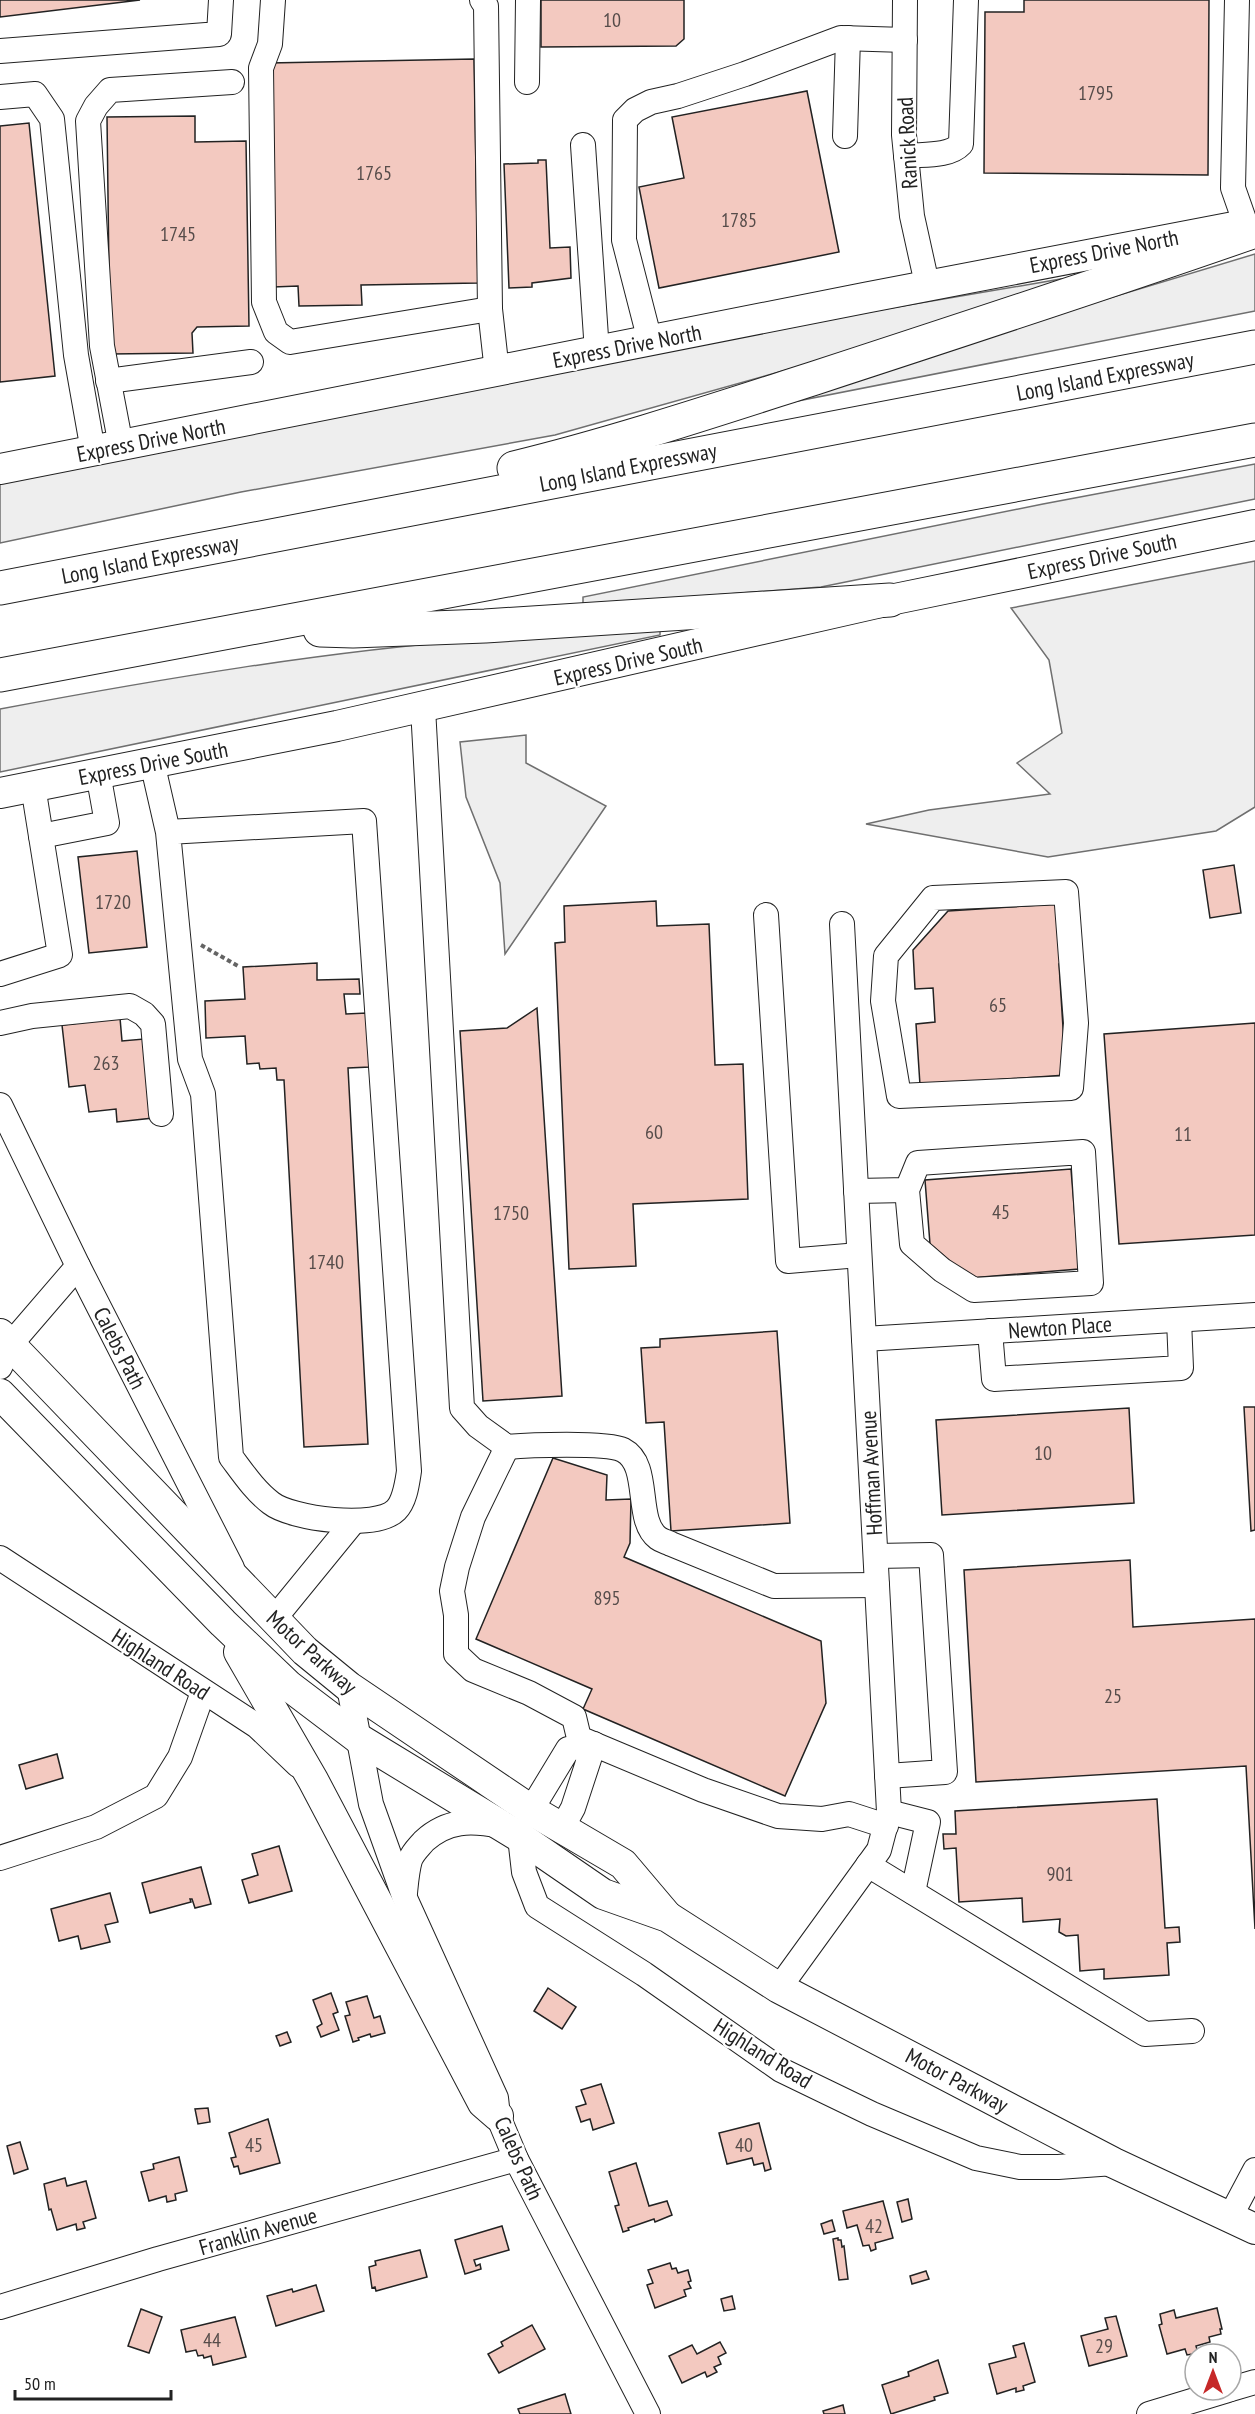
<svg xmlns="http://www.w3.org/2000/svg" width="1255" height="2414" font-family="'PT Sans Narrow',sans-serif">
	<style>
		.green { fill: #eee; stroke: #6f6f6f; stroke-width: 1.5 }
		.building { fill: #f3c9c0; stroke: #222; stroke-width: 1.5 }
		.lines { fill: none; stroke-linecap: round; stroke-linejoin: round }
		.minor-casing { stroke: #222; stroke-width: 26 }
		.major-casing { stroke: #222; stroke-width: 32 }
		.highway-casing { stroke: #222; stroke-width: 35 }
		.path { stroke: #646464; stroke-width: 4; stroke-dasharray: 4.5 3; stroke-linecap: butt }
		.minor { stroke: #fff; stroke-width: 24 }
		.major { stroke: #fff; stroke-width: 30 }
		.highway { stroke: #fff; stroke-width: 33 }
		.labels { text-anchor: middle; stroke-width: 4.5; stroke-linejoin: round; paint-order: stroke }
		.number-label { font-size: 20px; fill: #564c4a }
		.street-label { font-size: 22px; fill: #222; stroke: #fff }
	</style>
	<rect width="100%" height="100%" fill="#fff"/>
	<!-- green -->
	<g class="green">
		<path d="M1255 254V311L772 406V400Z"/>
		<path d="M1061 279V286L829 358 555 435 241 492 0 543V480L803 323Z"/>
		<path d="M1255 464V499L821 587 583 605V597L1043 504Z"/>
		<path d="M1255 561V807L1216 831 1048 857 866 824 929 810 1050 794 1017 763 1062 733 1049 660 1011 608Z"/>
		<path d="M660 627V635L0 772V709C160 679 321 652 483 639 542 634 601 631 660 627Z"/>
		<path d="M526 735V763L606 806 505 954 500 883 466 797 460 742Z"/>
	</g>
	<!-- building -->
	<g class="building">
		<path d="M0 0H140L0 17Z"/>
		<path d="M541 0H684V39L676 46 541 47Z"/>
		<path d="M1024 0H1209L1208 175 984 173 985 12H1024Z"/>
		<path d="M474 59 478 283 361 285 362 305 299 306 298 286 273 287 269 63Z"/>
		<path d="M807 91 839 252 659 288 639 187 684 178 672 117Z"/>
		<path d="M195 116V142L246 141 249 326 197 327 192 333 193 353 110 354 107 117Z"/>
		<path d="M29 123 55 376 0 382V126Z"/>
		<path d="M538 160H546L550 248 570 247 571 278 532 283V287L509 288 504 164 538 163Z"/>
		<path d="M137 851 147 947 89 953 78 857Z"/>
		<path d="M1234 865 1241 913 1210 918 1203 870Z"/>
		<path d="M656 901 657 926 709 924 715 1065 743 1064 748 1199 633 1204 636 1266 569 1269 555 943 565 942 564 906Z"/>
		<path d="M1055 904 1069 963 1059 964 1066 1075 920 1085 916 1024 935 1022 933 988 915 989 913 950 948 911Z"/>
		<path d="M317 963V980L359 979 360 994H344L346 1014 367 1013 370 1067 348 1068 368 1444 304 1447 284 1080H277L276 1068 260 1069 259 1063 247 1064 245 1036 206 1038 205 1001 245 999 243 967Z"/>
		<path d="M537 1008 562 1396 483 1401 460 1031 507 1028Z"/>
		<path d="M120 1018 122 1041 144 1039 153 1118 117 1122 116 1109 89 1112 85 1085 69 1087 62 1025Z"/>
		<path d="M1255 1023V1235L1119 1244 1104 1034Z"/>
		<path d="M1071 1169 1079 1269 970 1278 930 1244 925 1180Z"/>
		<path d="M777 1331 790 1523 671 1531 664 1422 646 1423 641 1348 660 1347V1339Z"/>
		<path d="M1244 1407H1255V1530L1251 1531Z"/>
		<path d="M1129 1408 1134 1503 942 1515 936 1420Z"/>
		<path d="M553 1458 607 1475 606 1500 631 1499 630 1543 624 1557 821 1641 826 1703 785 1796 583 1709 592 1689 476 1639Z"/>
		<path d="M1130 1560 1133 1627 1255 1619V1929L1246 1766 976 1782 964 1570Z"/>
		<path d="M57 1754 63 1778 26 1789 19 1765Z"/>
		<path d="M1157 1799 1165 1928 1179 1927 1180 1942 1167 1943 1169 1975 1104 1979V1969L1080 1971 1078 1935 1066 1936 1059 1932 1060 1919 1023 1922 1022 1898 959 1902 956 1848 944 1849 943 1834H956L955 1811Z"/>
		<path d="M279 1846 292 1891 249 1903 242 1880 258 1875 252 1854Z"/>
		<path d="M201 1867 211 1904 195 1908 192 1899H190L191 1902 150 1913 142 1883Z"/>
		<path d="M110 1893 118 1922 105 1925 110 1942 81 1949 78 1936 59 1941 51 1909Z"/>
		<path d="M548 1988 576 2007 562 2029 534 2011Z"/>
		<path d="M331 1993 338 2012 333 2014 339 2030 321 2037 317 2027 322 2024 313 2000Z"/>
		<path d="M367 1996 374 2018 380 2016 385 2033 371 2037 370 2034 358 2038 359 2040 353 2042 345 2016 350 2015 346 2002Z"/>
		<path d="M287 2032 291 2042 280 2046 276 2036Z"/>
		<path d="M601 2084 614 2123 593 2130 590 2119 581 2122 576 2107 586 2104 581 2090Z"/>
		<path d="M208 2108 210 2122 198 2124 195 2109Z"/>
		<path d="M268 2119 280 2163 240 2174 238 2166 234 2167 231 2158 236 2157 229 2133Z"/>
		<path d="M759 2123 771 2169 765 2171 763 2163 754 2165 752 2158 727 2164 719 2133Z"/>
		<path d="M20 2142 28 2169 14 2174 7 2146Z"/>
		<path d="M179 2157 187 2191 175 2194 176 2200 167 2202 166 2196 149 2201 141 2172 154 2169 153 2164Z"/>
		<path d="M636 2163 649 2206 667 2201 672 2215 655 2222 654 2219 628 2228 629 2230 623 2232 615 2206 619 2205 609 2172Z"/>
		<path d="M65 2178 67 2186 86 2181 96 2218 83 2222 85 2228 77 2230 76 2224 57 2230 51 2209 49 2210 44 2184Z"/>
		<path d="M908 2199 912 2219 902 2222 897 2202Z"/>
		<path d="M883 2201 893 2238 875 2243 876 2249 871 2251 869 2245 863 2246 857 2225 847 2228 843 2211Z"/>
		<path d="M832 2220 835 2231 824 2234 821 2224Z"/>
		<path d="M502 2226 509 2250 474 2260 476 2266 480 2264 481 2269 465 2274 455 2240Z"/>
		<path d="M838 2238V2240H841L842 2247 844 2246 848 2279 839 2280 833 2239Z"/>
		<path d="M420 2250 427 2277 376 2291 375 2287 372 2288 369 2267 376 2265 375 2261Z"/>
		<path d="M670 2263 672 2269 676 2268 678 2273 688 2270 691 2281 688 2282 691 2288 684 2290 686 2296 655 2308 647 2285 653 2283 648 2270Z"/>
		<path d="M926 2271 929 2279 912 2284 910 2276Z"/>
		<path d="M316 2285 324 2311 276 2326 267 2296 292 2289 293 2292Z"/>
		<path d="M732 2296 735 2309 724 2311 721 2299Z"/>
		<path d="M1217 2308 1222 2329H1220L1221 2334 1209 2337 1210 2342 1196 2346 1198 2353 1187 2355 1185 2349 1167 2354 1159 2325 1162 2324 1160 2314 1174 2310 1176 2318Z"/>
		<path d="M141 2309 162 2317 149 2353 128 2346Z"/>
		<path d="M1116 2316 1127 2356 1089 2366 1081 2336 1108 2329 1105 2318Z"/>
		<path d="M235 2317 246 2357 213 2365 211 2356 204 2358 203 2355 198 2356 196 2350 186 2352 181 2330Z"/>
		<path d="M532 2325 545 2349 499 2373 488 2354 503 2346 501 2342Z"/>
		<path d="M720 2342 726 2353 718 2357 721 2364 714 2367 717 2372 707 2377 705 2372 682 2383 669 2356 692 2345 697 2354Z"/>
		<path d="M1024 2343 1035 2382 1023 2386 1024 2390 1016 2392V2388L997 2394 989 2364 1016 2357 1013 2346Z"/>
		<path d="M938 2360 948 2393 934 2397 935 2400 891 2414 882 2385 909 2376 908 2372Z"/>
		<path d="M565 2394 571 2414H520L518 2409Z"/>
		<path d="M843 2405 845 2414H824L823 2411Z"/>
	</g>
	<g class="lines">
		<defs>
			<g id="minor">
				<path d="M273 0 270 44 261 68 264 302 276 332 290 342 490 309"/>
				<path d="M482 0 486 6 490 309 497 372"/>
				<path d="M905 0 904 135 912 216 927 284"/>
				<path d="M1237 0 1233 188 1246 225"/>
				<path d="M0 51 219 34 221 0"/>
				<path d="M527 82 528 0"/>
				<path d="M0 97 35 94 52 119 76 355 93 451"/>
				<path d="M845 136 848 38"/>
				<path d="M583 145 597 352"/>
				<path d="M906 156C922 154 949 157 961 144L966 0"/>
				<path d="M650 341 624 240 625 120 635 110 651 102 678 96 745 74 841 38 905 40"/>
				<path d="M108 381 251 362"/>
				<path d="M121 446 102 346 88 121 96 106 110 90 232 82"/>
				<path d="M423 708 462 1408 478 1426 507 1447C528 1445 607 1442 623 1450 652 1465 634 1520 658 1538 662 1541 667 1542 671 1544L774 1586 877 1585"/>
				<path d="M152 762 168 832 190 1059 203 1094 231 1457C243 1473 255 1491 271 1503 291 1519 376 1530 396 1510 405 1501 407 1484 409 1471L364 821 168 832"/>
				<path d="M41 836 107 823 98 773"/>
				<path d="M1066 892 1076 1023 1071 1088 899 1096 883 1001 886 956 933 898Z"/>
				<path d="M766 915 788 1261 859 1255"/>
				<path d="M0 974 60 955 33 786"/>
				<path d="M0 1023 32 1016 130 1006 144 1014 153 1024 161 1114"/>
				<path d="M0 1105 78 1266 232 1568"/>
				<path d="M856 1191 907 1190 918 1163 1083 1152 1091 1283 974 1290 942 1270 912 1244 907 1190"/>
				<path d="M990 1331 994 1379 1181 1368 1179 1320"/>
				<path d="M864 1339 1255 1315"/>
				<path d="M0 1367 10 1345 78 1266"/>
				<path d="M507 1447 473 1517 457 1567 452 1591 456 1615V1654L473 1670 529 1693 574 1717 579 1738 703 1790 778 1816 822 1819 849 1814 886 1826"/>
				<path d="M876 1556 931 1555 945 1772 887 1776"/>
				<path d="M0 1558 257 1726 298 1765"/>
				<path d="M274 1619 354 1521"/>
				<path d="M349 1687 371 1804 404 1896 496 2098 498 2116 516 2159 648 2414"/>
				<path d="M531 1810 568 1749 594 1744 573 1808 562 1828"/>
				<path d="M889 1812 928 1822 913 1892"/>
				<path d="M520 1837 524 1872 537 1906 644 1974 781 2070 872 2114 976 2158 1020 2167H1058L1114 2163"/>
				<path d="M0 1858 96 1827 156 1796 180 1757 203 1692"/>
				<path d="M868 1865 1145 2034 1192 2031"/>
				<path d="M405 1893C406 1883 407 1870 410 1860 413 1852 419 1847 424 1841 447 1820 471 1820 500 1826"/>
				<path d="M779 1988 879 1850 889 1812 842 924"/>
				<path d="M1229 2219 1255 2170"/>
				<path d="M0 2307 158 2259 516 2159"/>
				<path d="M1231 2389 1255 2382"/>
				<path d="M1149 2414 1228 2390"/>
			</g>
			<g id="major">
				<path d="M0 469C412 389 822 304 1234 227"/>
				<path d="M0 793 337 726 890 600 1255 525"/>
				<path d="M0 1334 305 1651 349 1687 423 1737 531 1810 623 1864 667 1916"/>
				<path d="M0 1394 223 1623 289 1686 359 1739 520 1837 603 1894 668 1917 779 1988 1114 2163 1255 2229"/>
				<path d="M239 1652 313 1780 483 2103 498 2116"/>
			</g>
			<g id="highway">
				<path d="M514 468C616 443 715 410 815 378 962 330 1109 282 1255 231"/>
				<path d="M0 588 1255 347"/>
				<path d="M320 630 353 631 485 626 890 600"/>
				<path d="M0 675 1255 440"/>
			</g>
		</defs>
		<!-- minor casing -->
		<use href="#minor" class="minor-casing"/>
		<!-- major casing -->
		<use href="#major" class="major-casing"/>
		<!-- highway casing -->
		<use href="#highway" class="highway-casing"/>
		<!-- path -->
		<path class="path" d="M201 945 238 966"/>
		<!-- minor -->
		<use href="#minor" class="minor"/>
		<!-- major -->
		<use href="#major" class="major"/>
		<!-- highway -->
		<use href="#highway" class="highway"/>
	</g>
	<g class="labels">
		<!-- number labels -->
		<g class="number-label">
			<text x="612" y="27">10</text>
			<text x="1096" y="100">1795</text>
			<text x="374" y="180">1765</text>
			<text x="739" y="227">1785</text>
			<text x="178" y="241">1745</text>
			<text x="113" y="909">1720</text>
			<text x="998" y="1012">65</text>
			<text x="106" y="1070">263</text>
			<text x="654" y="1139">60</text>
			<text x="1183" y="1141">11</text>
			<text x="1001" y="1219">45</text>
			<text x="511" y="1220">1750</text>
			<text x="326" y="1269">1740</text>
			<text x="1043" y="1460">10</text>
			<text x="607" y="1605">895</text>
			<text x="1113" y="1703">25</text>
			<text x="1060" y="1881">901</text>
			<text x="254" y="2152">45</text>
			<text x="744" y="2152">40</text>
			<text x="874" y="2233">42</text>
			<text x="212" y="2347">44</text>
			<text x="1104" y="2353">29</text>
		</g>
		<!-- street labels -->
		<g class="street-label">
			<text transform="translate(907 143) rotate(-93)" y="8">Ranick Road</text>
			<text transform="translate(1104 251) rotate(-11)" y="8">Express Drive North</text>
			<text transform="translate(627 346) rotate(-11)" y="8">Express Drive North</text>
			<text transform="translate(1105 376) rotate(-11)" y="8">Long Island Expressway</text>
			<text transform="translate(151 440) rotate(-11)" y="8">Express Drive North</text>
			<text transform="translate(628 467) rotate(-11)" y="8">Long Island Expressway</text>
			<text transform="translate(1102 556) rotate(-12)" y="8">Express Drive South</text>
			<text transform="translate(150 559) rotate(-11)" y="8">Long Island Expressway</text>
			<text transform="translate(628 661) rotate(-13)" y="8">Express Drive South</text>
			<text transform="translate(153 763) rotate(-11)" y="8">Express Drive South</text>
			<text transform="translate(1060 1327) rotate(-4)" y="8">Newton Place</text>
			<text transform="translate(120 1348) rotate(63)" y="8">Calebs Path</text>
			<text transform="translate(871 1473) rotate(-93)" y="8">Hoffman Avenue</text>
			<text transform="translate(312 1652) rotate(42)" y="8">Motor Parkway</text>
			<text transform="translate(161 1664) rotate(33)" y="8">Highland Road</text>
			<text transform="translate(763 2053) rotate(32)" y="8">Highland Road</text>
			<text transform="translate(957 2080) rotate(28)" y="8">Motor Parkway</text>
			<text transform="translate(519 2158) rotate(66)" y="8">Calebs Path</text>
			<text transform="translate(258 2231) rotate(-16)" y="8">Franklin Avenue</text>
		</g>
	</g>
	<!-- north arrow -->
	<g transform="translate(1213 2372)"><circle r="28" fill="#ffffff" stroke="#a7a7a7" stroke-width="1.5"/>
	<path d="M0-4.5L10 22L0 15L-10 22Z" fill="#c62828"/>
	<text y="-9" font-size="16" font-weight="bold" text-anchor="middle" fill="#222222">N</text>
	</g>
	<!-- scale -->
	<path d="M15 2390v9h156v-9" fill="none" stroke="#222222" stroke-width="3"/>
	<text x="24" y="2390" font-size="18" fill="#222222" stroke="#ffffff" stroke-width="4.5" paint-order="stroke">50 m</text>
</svg>
